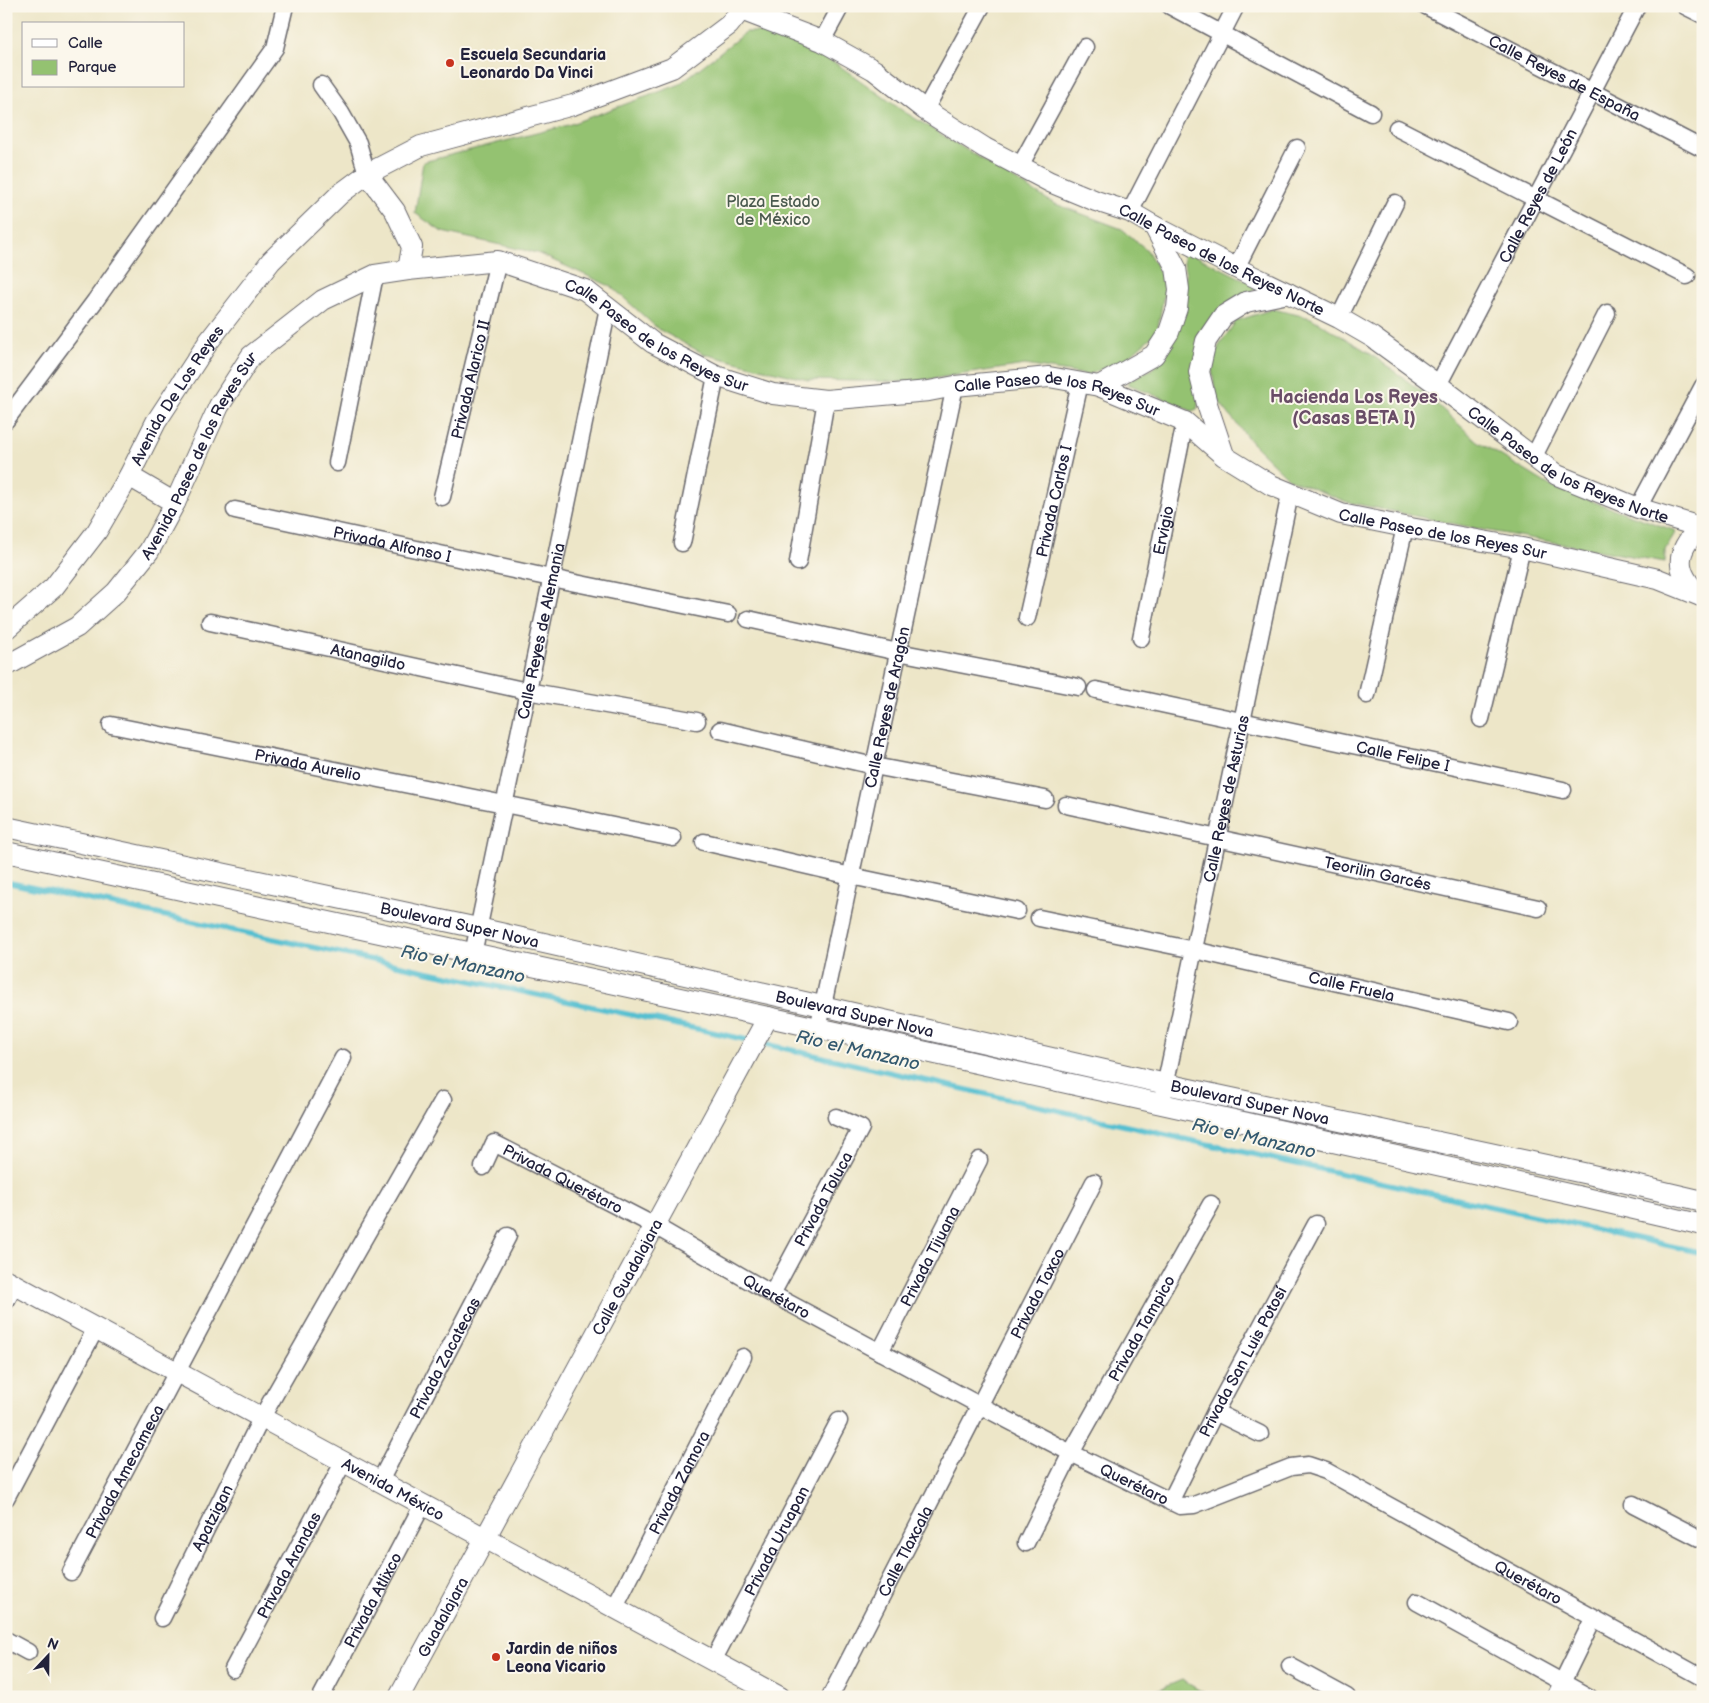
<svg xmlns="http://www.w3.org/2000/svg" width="1709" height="1703" font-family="'Balsamiq Sans',sans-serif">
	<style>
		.green { fill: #94c271; stroke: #5b7256 }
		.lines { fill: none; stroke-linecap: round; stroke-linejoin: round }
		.stream { stroke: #54bfd0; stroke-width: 5.5 }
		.minor-casing { stroke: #69676c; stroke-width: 19 }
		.tertiary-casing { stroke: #69676c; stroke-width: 22 }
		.minor { stroke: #fff; stroke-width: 16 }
		.tertiary { stroke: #fff; stroke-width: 20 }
		.poi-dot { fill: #c8321e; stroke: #fbf7ec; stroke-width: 2 }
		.labels { text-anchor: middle; stroke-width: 4; stroke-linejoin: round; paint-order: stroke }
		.poi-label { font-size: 16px; font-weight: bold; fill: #22223b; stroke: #fbf7ec; text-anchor: start }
		.street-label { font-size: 16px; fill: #22223b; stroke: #fbf7ec }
		.park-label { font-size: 16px; fill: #4a5a4e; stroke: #fbf7ec }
		.neighbourhood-label { font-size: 18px; font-weight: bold; fill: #694d67; stroke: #fbf7ec }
		.water-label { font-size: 18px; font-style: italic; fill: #34596f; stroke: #fbf7ec }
	</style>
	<rect width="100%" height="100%" fill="#fbf7ec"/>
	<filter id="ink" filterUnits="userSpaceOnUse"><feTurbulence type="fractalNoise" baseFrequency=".02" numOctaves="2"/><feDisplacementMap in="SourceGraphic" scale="10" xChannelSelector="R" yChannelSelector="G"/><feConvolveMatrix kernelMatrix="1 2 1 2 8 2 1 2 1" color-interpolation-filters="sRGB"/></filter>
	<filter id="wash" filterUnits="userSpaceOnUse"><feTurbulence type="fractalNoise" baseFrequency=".0096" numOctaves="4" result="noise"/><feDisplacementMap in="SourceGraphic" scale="20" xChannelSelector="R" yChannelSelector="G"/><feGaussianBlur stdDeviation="1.12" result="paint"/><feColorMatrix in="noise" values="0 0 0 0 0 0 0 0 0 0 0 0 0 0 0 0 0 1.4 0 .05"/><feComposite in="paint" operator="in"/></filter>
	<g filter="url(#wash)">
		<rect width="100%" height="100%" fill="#ede6c8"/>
		<!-- green -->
		<g class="green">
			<path d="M746 32H761L774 35 837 64 903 111 1053 203 1122 229 1147 250 1166 283 1157 332 1127 358 1088 375 1025 365 910 382 808 380 704 354 658 329 612 287 537 253 442 232 415 213 423 162 568 125 678 85Z"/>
			<path d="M1182 249 1255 285 1254 290 1236 297 1219 309 1197 409 1192 411 1128 384 1130 380 1152 369 1165 355 1186 276Z"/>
			<path d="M1273 309 1311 318 1368 352 1429 397 1477 441 1552 487 1676 531 1665 550V562L1484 530 1347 502 1289 479 1252 443 1216 398 1211 362 1219 346 1236 321Z"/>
			<path d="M1182 1680 1211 1697H1140Z"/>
		</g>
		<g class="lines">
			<!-- stream -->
			<path class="stream" d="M6 882 721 1034 1184 1139 1703 1253"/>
		</g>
	</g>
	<g filter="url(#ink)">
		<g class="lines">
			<defs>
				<g id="minor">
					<path d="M1170 6 1371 113"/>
					<path id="s1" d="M1426 6 1703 149"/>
					<path d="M1685 6 1703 15"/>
					<path d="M822 41 841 6"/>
					<path d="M321 85 341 113 358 143 367 174"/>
					<path d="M925 110 982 6"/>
					<path d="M1397 128 1687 276"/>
					<path d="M1020 166 1085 47"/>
					<path d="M1130 212 1236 6"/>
					<path d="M1236 268 1297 148"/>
					<path d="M1339 318 1395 203"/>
					<path id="s2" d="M1438 385 1637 6"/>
					<path d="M6 420 95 301 275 48 285 6"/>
					<path d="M1533 458 1607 313"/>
					<path d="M337 463 375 275"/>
					<path id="s3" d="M442 497 498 261"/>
					<path d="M1638 508 1703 386"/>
					<path id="s4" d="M235 510 551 578 728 614"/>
					<path d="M682 543 716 376"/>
					<path d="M798 562 826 400"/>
					<path id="s5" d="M1027 618 1080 383"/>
					<path d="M748 619 898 652 1078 687"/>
					<path id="s6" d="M210 622 527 691 697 721"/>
					<path id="s7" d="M1141 638 1185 422"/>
					<path id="s8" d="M1096 690 1563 790"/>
					<path d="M1367 695 1405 527"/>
					<path d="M1481 719 1522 548"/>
					<path id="s9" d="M111 725 673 838"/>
					<path d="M720 730 874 766 1045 799"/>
					<path id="s10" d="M1066 805 1538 908"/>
					<path d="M704 842 851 876 1017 911"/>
					<path id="s11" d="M1039 918 1194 950 1509 1022"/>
					<path id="s12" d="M473 954 608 308"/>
					<path id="s13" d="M818 1029 955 386"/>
					<path id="s14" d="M1163 1096 1290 494"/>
					<path id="s15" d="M483 1167 494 1143 655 1226 772 1294 979 1405 1071 1453 1180 1506 1194 1505 1291 1467 1308 1465 1326 1471 1703 1678"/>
					<path id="s16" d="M772 1294 861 1128 836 1117"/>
					<path d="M6 1301 15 1285"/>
					<path id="s17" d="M880 1352 979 1160"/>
					<path d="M1215 1412 1260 1434"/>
					<path id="s18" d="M380 1481 508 1236"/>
					<path d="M6 1498 96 1328"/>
					<path id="s19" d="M1170 1502 1215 1412 1316 1224"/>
					<path d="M1633 1504 1703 1540"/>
					<path id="s20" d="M1026 1543 1071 1453 1211 1204"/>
					<path id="s21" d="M71 1572 343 1058"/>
					<path d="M1417 1602 1589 1697"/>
					<path id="s22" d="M615 1607 743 1357"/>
					<path id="s23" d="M162 1618 262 1417 443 1100"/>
					<path d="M6 1640 28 1652"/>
					<path id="s24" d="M713 1661 839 1421"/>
					<path d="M1290 1666 1347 1697"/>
					<path id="s25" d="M233 1669 344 1461"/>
					<path id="s26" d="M321 1697 423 1504"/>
					<path id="s27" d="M830 1697 1094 1182"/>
					<path d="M1555 1697 1593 1619"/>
				</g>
				<g id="tertiary">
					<path d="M367 174 395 211 412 247 408 270"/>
					<path d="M1099 386 1154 355 1169 332 1177 308 1179 289 1176 268 1154 226"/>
					<path d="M1224 455 1207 404 1199 372 1206 341 1223 316 1246 302 1288 293"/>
					<path d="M129 476 175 503"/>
					<path d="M1699 595C1674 570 1675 552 1700 527"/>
					<path id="s28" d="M6 629 54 587 97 531 129 476 156 422 209 341 271 261 340 194 367 174 421 146 573 105 672 68 729 25 741 10 822 41 874 70 925 110 985 148 1050 182 1096 201 1130 212 1154 226 1236 268 1339 318 1372 337 1438 385 1557 475 1638 508 1700 527H1703"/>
					<path id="s29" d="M6 666 77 627 116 592 149 551 175 503 219 406 251 356 323 300 375 275 408 270 498 261 585 290 653 343 716 376 773 394 826 400 929 391 955 386 1049 377 1099 386 1185 422 1224 456 1271 485 1341 514 1405 527 1522 548 1658 579 1703 597"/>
					<path id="s30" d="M6 827 478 928 1166 1084 1588 1174 1703 1201"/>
					<path d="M6 852 768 1017 1582 1197 1703 1225"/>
					<path id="s31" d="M6 1280 780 1697"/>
					<path id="s32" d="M399 1697 768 1017"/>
				</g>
			</defs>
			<!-- minor casing -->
			<use href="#minor" class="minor-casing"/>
			<!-- tertiary casing -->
			<use href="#tertiary" class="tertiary-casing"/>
			<!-- minor -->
			<use href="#minor" class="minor"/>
			<!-- tertiary -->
			<use href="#tertiary" class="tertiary"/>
		</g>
	</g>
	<!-- markers -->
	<g class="poi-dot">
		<circle cx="450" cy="63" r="5"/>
		<circle cx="496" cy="1657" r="5"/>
	</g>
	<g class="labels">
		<!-- poi labels -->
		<g class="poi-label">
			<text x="460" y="60">Escuela Secundaria<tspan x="460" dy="18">Leonardo Da Vinci</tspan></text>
			<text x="506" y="1654">Jardin de niños<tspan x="506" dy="18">Leona Vicario</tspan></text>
		</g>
		<!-- street labels -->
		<g class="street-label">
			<text dy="6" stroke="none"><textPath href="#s1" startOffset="156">Calle Reyes de España</textPath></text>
			<text dy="6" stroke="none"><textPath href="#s2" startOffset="214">Calle Reyes de León</textPath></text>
			<text dy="6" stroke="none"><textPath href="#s28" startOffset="1545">Calle Paseo de los Reyes Norte</textPath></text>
			<text dy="6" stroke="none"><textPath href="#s29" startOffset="856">Calle Paseo de los Reyes Sur</textPath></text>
			<text dy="6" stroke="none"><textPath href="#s3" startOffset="121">Privada Alarico II</textPath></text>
			<text dy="6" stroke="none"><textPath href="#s28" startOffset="292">Avenida De Los Reyes</textPath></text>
			<text dy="6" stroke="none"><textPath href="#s29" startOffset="1276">Calle Paseo de los Reyes Sur</textPath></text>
			<text dy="6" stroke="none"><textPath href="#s29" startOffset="294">Avenida Paseo de los Reyes Sur</textPath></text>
			<text dy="6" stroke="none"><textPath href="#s28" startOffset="1950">Calle Paseo de los Reyes Norte</textPath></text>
			<text dy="6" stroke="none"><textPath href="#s5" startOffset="120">Privada Carlos I</textPath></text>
			<text dy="6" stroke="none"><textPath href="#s7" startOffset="110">Ervigio</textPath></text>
			<text dy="6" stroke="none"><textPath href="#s29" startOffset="1696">Calle Paseo de los Reyes Sur</textPath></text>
			<text dy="6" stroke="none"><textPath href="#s4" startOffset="161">Privada Alfonso I</textPath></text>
			<text dy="6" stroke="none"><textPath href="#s12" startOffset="330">Calle Reyes de Alemania</textPath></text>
			<text dy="6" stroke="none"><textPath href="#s6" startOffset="162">Atanagildo</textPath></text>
			<text dy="6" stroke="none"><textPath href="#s13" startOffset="329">Calle Reyes de Aragón</textPath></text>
			<text dy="6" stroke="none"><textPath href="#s8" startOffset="314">Calle Felipe I</textPath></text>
			<text dy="6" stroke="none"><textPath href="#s9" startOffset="201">Privada Aurelio</textPath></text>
			<text dy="6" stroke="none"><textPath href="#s14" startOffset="304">Calle Reyes de Asturias</textPath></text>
			<text dy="6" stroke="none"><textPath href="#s10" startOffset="319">Teorilin Garcés</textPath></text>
			<text dy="6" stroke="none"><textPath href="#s30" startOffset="464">Boulevard Super Nova</textPath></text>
			<text dy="6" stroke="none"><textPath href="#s11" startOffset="320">Calle Fruela</textPath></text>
			<text dy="6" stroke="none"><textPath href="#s30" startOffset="869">Boulevard Super Nova</textPath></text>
			<text dy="6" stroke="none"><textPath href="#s30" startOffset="1274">Boulevard Super Nova</textPath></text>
			<text dy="6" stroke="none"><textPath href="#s15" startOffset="104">Privada Querétaro</textPath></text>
			<text dy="6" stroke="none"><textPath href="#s16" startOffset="108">Privada Toluca</textPath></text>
			<text dy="6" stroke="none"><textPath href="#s17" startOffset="108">Privada Tijuana</textPath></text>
			<text dy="6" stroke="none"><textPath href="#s32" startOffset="478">Calle Guadalajara</textPath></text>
			<text dy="6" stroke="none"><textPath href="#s27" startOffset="454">Privada Taxco</textPath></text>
			<text dy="6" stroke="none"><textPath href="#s15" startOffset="348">Querétaro</textPath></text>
			<text dy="6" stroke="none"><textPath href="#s20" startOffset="244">Privada Tampico</textPath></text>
			<text dy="6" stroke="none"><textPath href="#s18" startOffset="139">Privada Zacatecas</textPath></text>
			<text dy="6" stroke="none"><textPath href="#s19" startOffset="158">Privada San Luis Potosí</textPath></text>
			<text dy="6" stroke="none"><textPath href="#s21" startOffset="114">Privada Amecameca</textPath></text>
			<text dy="6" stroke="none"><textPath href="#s22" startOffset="140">Privada Zamora</textPath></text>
			<text dy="6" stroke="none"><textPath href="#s15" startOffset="752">Querétaro</textPath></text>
			<text dy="6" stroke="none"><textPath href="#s31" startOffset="440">Avenida México</textPath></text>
			<text dy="6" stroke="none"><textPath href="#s23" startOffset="112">Apatzigan</textPath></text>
			<text dy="6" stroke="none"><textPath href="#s24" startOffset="136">Privada Uruapan</textPath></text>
			<text dy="6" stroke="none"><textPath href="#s27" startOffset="164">Calle Tlaxcala</textPath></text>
			<text dy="6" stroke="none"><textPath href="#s25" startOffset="118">Privada Arandas</textPath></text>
			<text dy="6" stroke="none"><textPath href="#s15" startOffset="1188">Querétaro</textPath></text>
			<text dy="6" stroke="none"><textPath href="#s26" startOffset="110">Privada Atlixco</textPath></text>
			<text dy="6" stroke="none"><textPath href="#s32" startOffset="91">Guadalajara</textPath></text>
		</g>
		<!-- park labels -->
		<g class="park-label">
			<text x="773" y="207">Plaza Estado<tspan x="773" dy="18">de México</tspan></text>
		</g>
		<!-- neighbourhood labels -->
		<g class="neighbourhood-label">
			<text x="1354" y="403">Hacienda Los Reyes<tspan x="1354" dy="21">(Casas BETA I)</tspan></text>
		</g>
		<!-- water labels -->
		<g class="water-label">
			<text transform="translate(463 964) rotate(12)" y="6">Rio el Manzano</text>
			<text transform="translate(858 1050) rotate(13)" y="6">Rio el Manzano</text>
			<text transform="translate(1254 1138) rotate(13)" y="6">Rio el Manzano</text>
		</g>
	</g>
	<!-- margin -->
	<rect width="1709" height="1703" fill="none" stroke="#fbf7ec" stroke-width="25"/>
	<!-- legend -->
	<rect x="22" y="22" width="162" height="65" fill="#fbf7ec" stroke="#a4a2a5"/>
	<rect x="32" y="39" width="25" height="8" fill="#ffffff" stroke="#a4a2a5"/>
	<text x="68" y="48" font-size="15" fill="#22223b">Calle</text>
	<rect x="32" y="60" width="25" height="15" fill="#94c271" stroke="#a4a2a5"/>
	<text x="68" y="72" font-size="15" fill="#22223b">Parque</text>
	<!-- north arrow -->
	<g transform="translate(48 1656) rotate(22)" stroke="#fbf7ec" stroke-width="4" paint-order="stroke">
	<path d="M0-4L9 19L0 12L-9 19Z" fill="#22223b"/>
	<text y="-8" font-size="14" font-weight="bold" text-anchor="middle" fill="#22223b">N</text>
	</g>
</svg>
